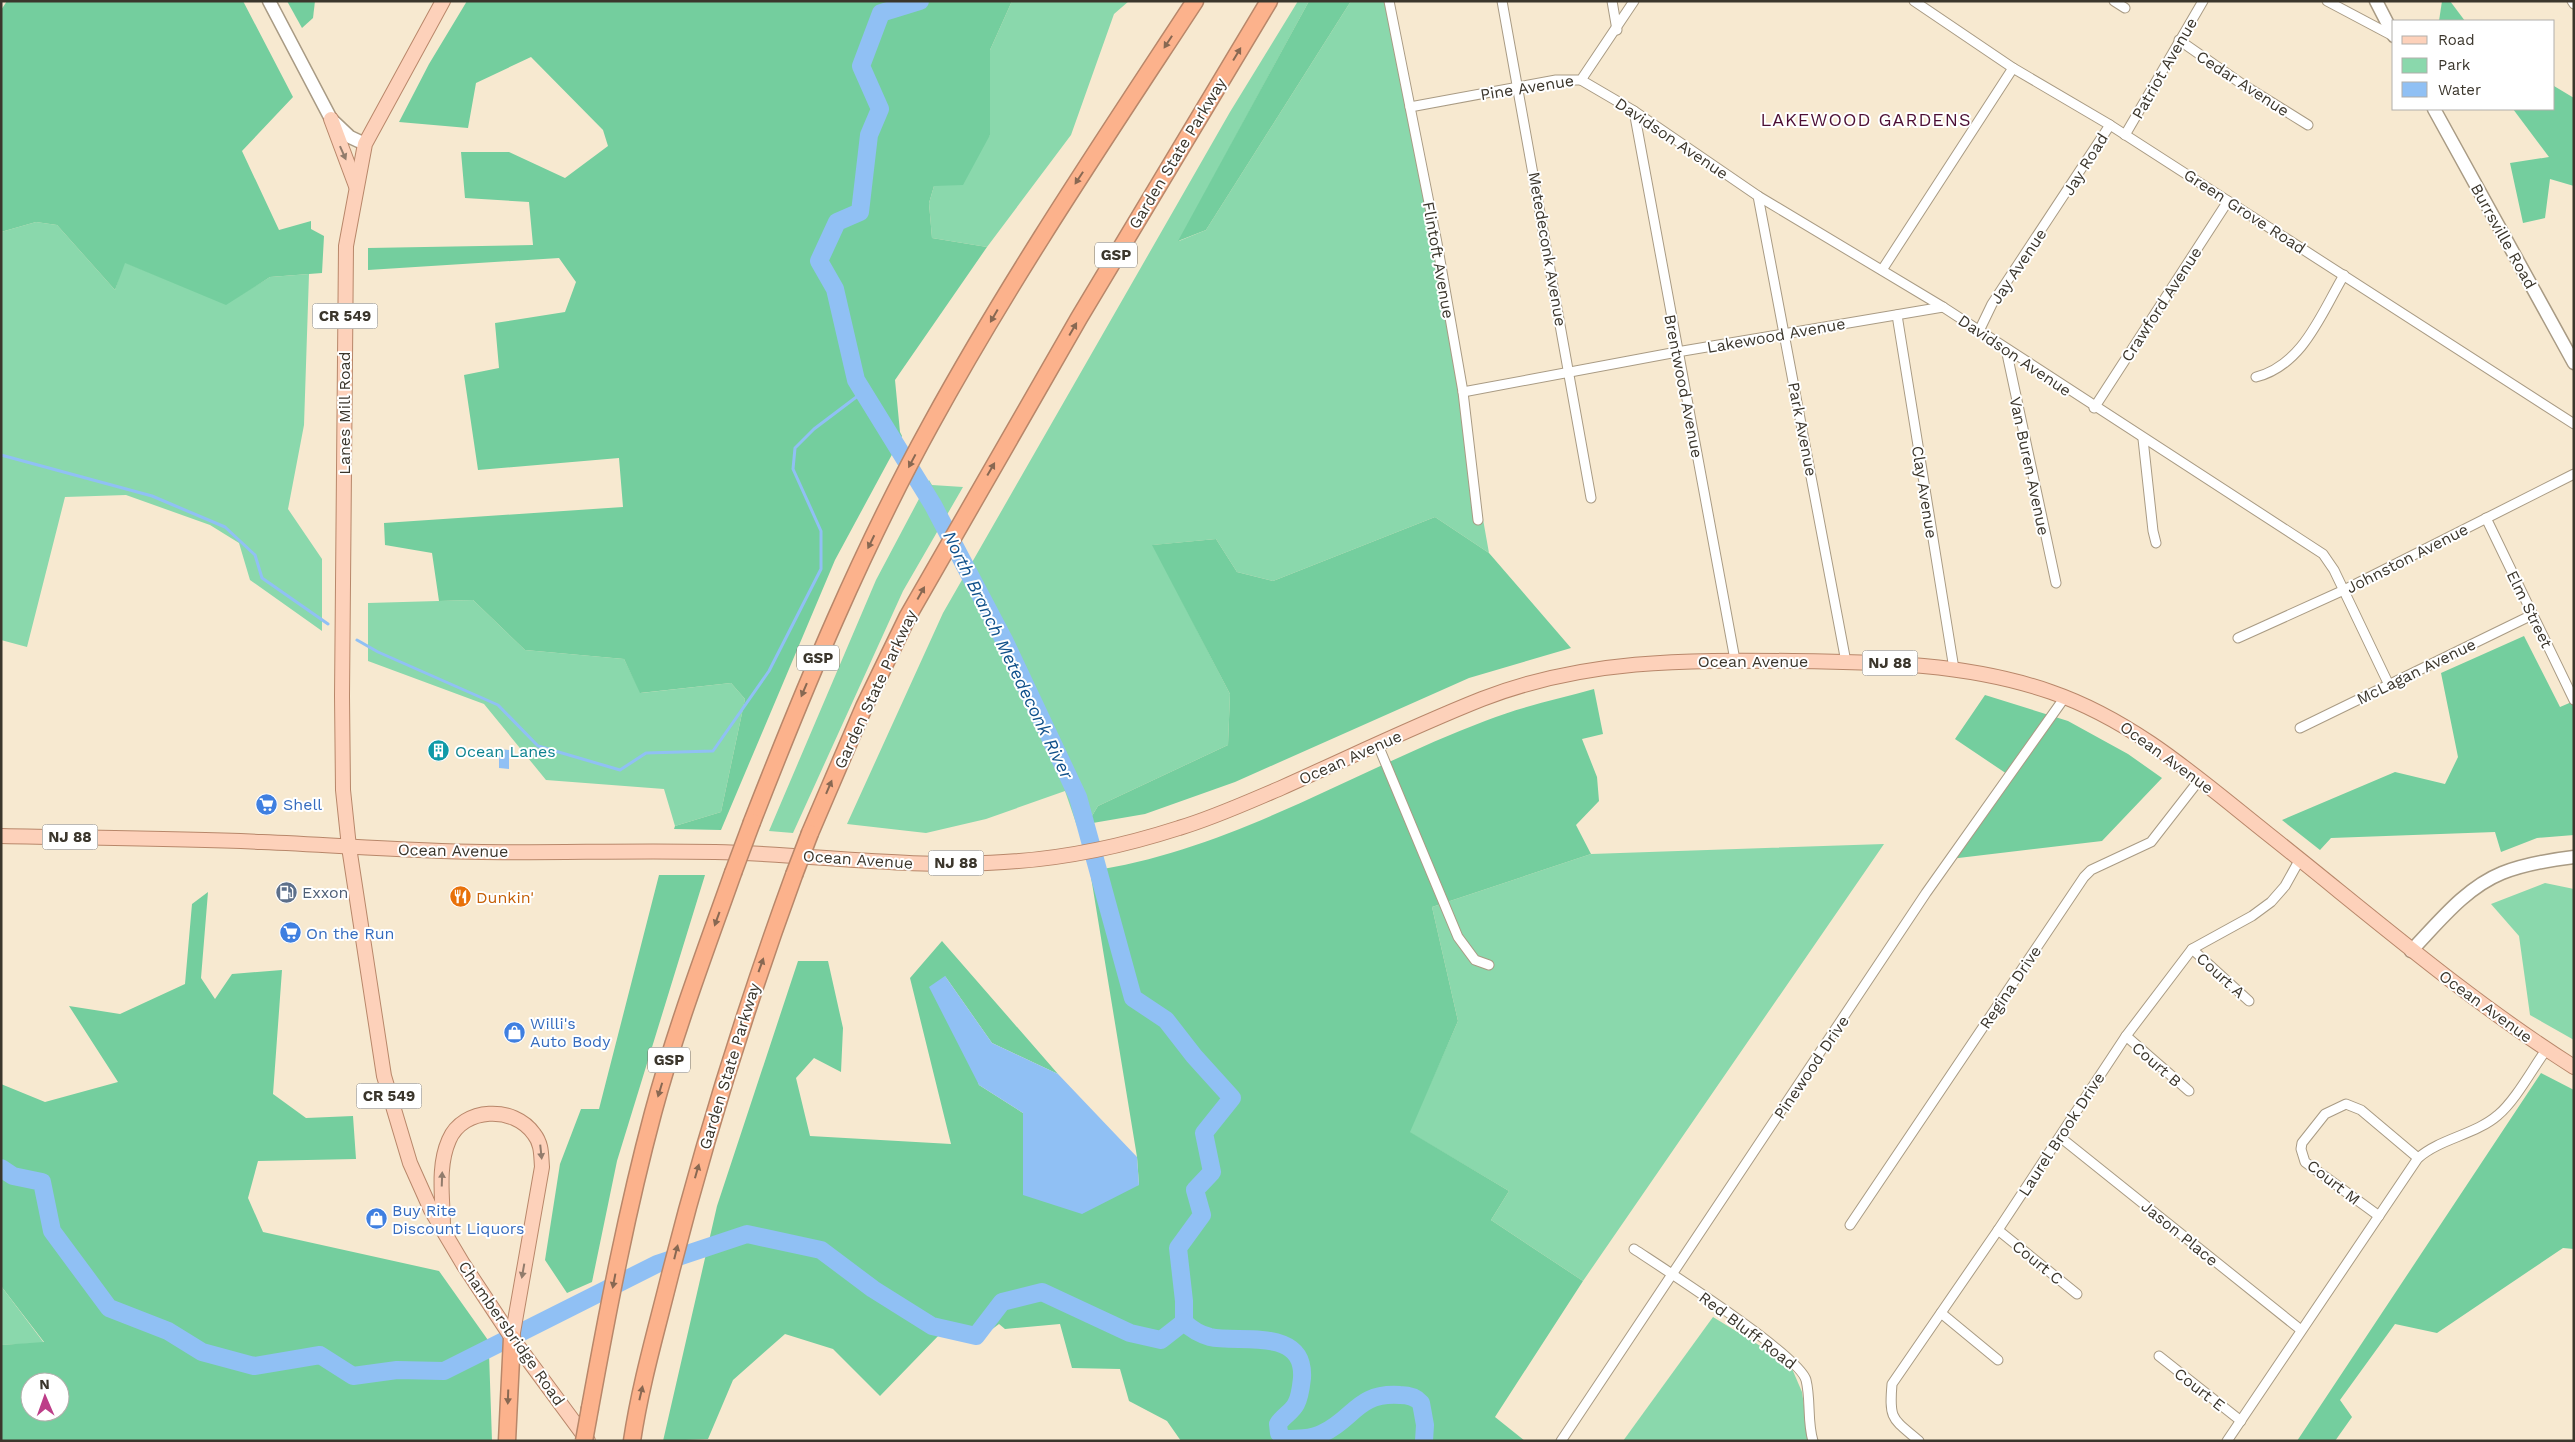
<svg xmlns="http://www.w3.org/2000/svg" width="2575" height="1442" font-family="'Work Sans',sans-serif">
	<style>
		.green { fill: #8ad8ac }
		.forest { fill: #74ce9e; fill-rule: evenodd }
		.water { fill: #90c0f4 }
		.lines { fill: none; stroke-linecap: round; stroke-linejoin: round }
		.stream { stroke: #90c0f4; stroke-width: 3 }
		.river { stroke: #90c0f4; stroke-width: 18 }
		.street-casing { stroke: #a99b84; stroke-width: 11 }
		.secondary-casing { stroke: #a99b84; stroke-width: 15 }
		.primary-casing { stroke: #b8876a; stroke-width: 16 }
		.highway-casing { stroke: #b8876a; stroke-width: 19 }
		.street { stroke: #fff; stroke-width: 9 }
		.secondary { stroke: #fff; stroke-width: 12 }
		.primary { stroke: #fdd1ba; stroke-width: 14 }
		.highway { stroke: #fcb28c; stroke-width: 16 }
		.highway-bridge-casing { stroke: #b8876a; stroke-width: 19; stroke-linecap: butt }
		.highway-bridge { stroke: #fcb28c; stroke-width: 16 }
		.oneway { fill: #886852 }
		.oneway2 { fill: #927c6c }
		.labels { text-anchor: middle; stroke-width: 4; stroke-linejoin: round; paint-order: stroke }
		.shield { fill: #fff; stroke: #76726b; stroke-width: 1 }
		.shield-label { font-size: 15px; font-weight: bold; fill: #3b362c }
		.street-label { font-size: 16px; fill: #3b362c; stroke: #fff }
		.culture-label { font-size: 16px; fill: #0d838f; stroke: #fff; text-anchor: start }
		.shop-label { font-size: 16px; fill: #366cbe; stroke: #fff; text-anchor: start }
		.service-label { font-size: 16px; fill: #4e5e75; stroke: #fff; text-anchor: start }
		.food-label { font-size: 16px; fill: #c56008; stroke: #fff; text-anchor: start }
		.neighbourhood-label { font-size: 18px; letter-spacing: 1px; fill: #4c0f34; stroke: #fff }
		.water-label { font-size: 18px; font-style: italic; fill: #0f508a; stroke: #fff }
	</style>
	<rect width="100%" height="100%" fill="#f7e9d0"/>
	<!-- green -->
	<g class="green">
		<path d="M1012 1H1129L1114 14 1071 135 987 247 932 238 929 203 934 186 990 135V50Z"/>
		<path d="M1298 1H1309L1179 241 1206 230 1351 1H1391L1489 553 1435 517 1273 581 1237 572 1216 539 1153 545 1230 694 1228 745 1098 806 1087 824 1077 826 1065 791 986 819 926 833 847 824 943 613 1230 112Z"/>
		<path d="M36 222 57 225 115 290 124 262 226 304 270 277 309 274 304 425 288 509 322 559V631L250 580 239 543 210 525 126 495 65 497 27 647 1 640V232Z"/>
		<path d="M929 480 932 485 963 487 903 591 793 833 769 831 876 580Z"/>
		<path d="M473 600 525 650 624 659 641 693 731 683 745 699 721 812 675 826 664 789 546 780 484 704 368 661V603Z"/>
		<path d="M1884 844 1583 1281 1491 1220 1509 1191 1409 1132 1458 1021 1432 907 1591 854Z"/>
		<path d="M2545 883 2574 889V1040L2530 1015 2519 936 2491 904Z"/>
		<path d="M1 1286 44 1343 1 1345Z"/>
		<path d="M1713 1317 1790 1364 1802 1392 1809 1441H1623Z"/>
	</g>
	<!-- forest -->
	<g class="forest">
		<path d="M7 1H243L293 97 242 151 279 230 311 221V229L324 236 322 273 270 277 226 305 125 263 115 290 57 225 36 222 1 232V10Z"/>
		<path d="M287 1H315L313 18 302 28Z"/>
		<path d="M467 1H1012L990 50V135L963 185 934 186 929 203 932 238 987 247 895 380 900 432 902 436 835 560 721 830 674 829 675 826 721 812 745 699 731 683 640 693 624 659 525 650 473 600 439 601 432 553 385 545 384 523 623 507 619 458 478 470 464 375 499 368 495 323 565 312 576 282 559 258 368 270V248L533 245 529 202 465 198 461 152H509L565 178 608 146 603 130 531 57 476 83 468 128 399 122 429 64Z"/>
		<path d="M1309 1H1351L1206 230 1178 241Z"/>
		<path d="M2442 1H2450L2465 21H2439Z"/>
		<path d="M2554 86 2574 98V186L2550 179 2545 218 2523 223 2510 163 2549 157 2513 109H2554Z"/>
		<path d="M1435 517 1489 553 1571 648 1469 678 1235 782 1145 814 1087 824 1098 806 1228 745 1230 694 1152 545 1216 539 1237 572 1273 581Z"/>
		<path d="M2524 636 2560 707 2574 701V835L2537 838 2501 852 2495 832 2331 838 2320 850 2282 820 2395 772 2445 784 2458 757 2441 673Z"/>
		<path d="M1594 689 1603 734 1582 739 1597 777 1599 801 1576 825 1591 854 1432 907 1458 1021 1410 1132 1509 1191 1491 1220 1583 1281 1495 1417 1525 1441H1181L1167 1421 1129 1401 1120 1369 1072 1368 1060 1324 1005 1329 999 1324 991 1330 941 1333 880 1396 833 1349 785 1334 733 1380 708 1439 663 1441 717 1206 798 961H828L843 1028 841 1072 814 1058 796 1078 810 1136 951 1144 910 978 942 941 1058 1074 992 1043 945 976 979 1085 1023 1113V1195L1139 1185 1137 1157 1090 871C1231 851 1353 771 1485 721 1520 707 1558 699 1594 689Z"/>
		<path d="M1985 695 2068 721 2128 754 2162 778 2102 841 1950 859 2007 774 1955 739Z"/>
		<path d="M659 875H705L617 1161 592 1282 567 1293 545 1260 560 1164 581 1109H599Z"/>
		<path d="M208 892 201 978 215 999 232 974 282 970 273 1094 306 1118 353 1116 356 1159 258 1161 248 1198 263 1232 439 1271 495 1350 489 1353 492 1441H1V1345L44 1342 1 1286V1084L45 1102 118 1082 69 1006 120 1014 185 984 192 904ZM30 1382H60V1412H30Z"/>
		<path d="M2541 1073 2574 1090V1249L2563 1248 2437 1333 2395 1324 2340 1400 2352 1417 2335 1441H2297Z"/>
	</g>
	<!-- water -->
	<g class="water">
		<path d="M499 749 509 750V769L499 768Z"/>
		<path d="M945 976 992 1043 1058 1074 1137 1157 1139 1185 1082 1214 1023 1195V1113L979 1085 929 987Z"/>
	</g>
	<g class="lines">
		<!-- stream -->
		<g class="stream">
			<path d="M1 455 152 496 225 527 255 555 262 578 328 624"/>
			<path d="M357 640 378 652 498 705 538 746 620 770 646 753 713 751 769 671 821 569V531L793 469 795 448 814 429 863 392"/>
		</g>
		<!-- river -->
		<g class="river">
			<path d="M920 1 881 13 861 66 880 109 869 135 860 212 837 222 819 261 835 289 856 380 933 505 1005 642 1078 797 1133 998 1166 1020 1194 1056 1232 1098 1204 1133 1212 1172 1195 1190 1202 1215 1178 1248 1184 1301V1322"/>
			<path d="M1 1168 13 1176 42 1182 52 1231 109 1308 168 1331 202 1352 254 1366 320 1355 353 1376 397 1370 444 1371 657 1264 747 1234 821 1250 873 1289 932 1326 976 1336 1002 1302 1042 1292 1130 1333 1161 1340 1184 1322"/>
			<path d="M1184 1322C1192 1330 1199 1334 1210 1337 1239 1344 1305 1326 1302 1378 1301 1387 1300 1397 1296 1404 1292 1412 1283 1416 1278 1424L1279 1433 1284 1439C1297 1439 1311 1439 1323 1433 1354 1419 1357 1392 1400 1395 1408 1395 1415 1396 1421 1403L1425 1425 1424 1441"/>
		</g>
		<defs>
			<g id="street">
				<path d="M1389 1 1437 243 1463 392 1478 520"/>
				<path d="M1502 1 1591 498"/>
				<path d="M1612 1 1617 30"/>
				<path d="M1914 1 2013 68 2110 125 2574 424"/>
				<path d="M2114 1 2125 8"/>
				<path d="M2327 1 2393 36"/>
				<path d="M2572 1 2574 4"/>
				<path d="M2179 40 2242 84 2308 125"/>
				<path d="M1581 80 1634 111 1758 196 1943 307 2323 554 2334 570 2389 685"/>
				<path d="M1410 107 1556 80H1581L1634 1"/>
				<path d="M1634 111 1735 660"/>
				<path d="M2125 135 2203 1"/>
				<path d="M1758 196 1846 662"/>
				<path d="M1882 270 2013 68"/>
				<path d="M1897 315 1954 669"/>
				<path d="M1979 331 1992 304 2110 125"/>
				<path d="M2006 349 2056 583"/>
				<path d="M2256 377C2303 365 2321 314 2344 275"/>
				<path d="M1463 392 1677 352 1943 307"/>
				<path d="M2094 408 2228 201"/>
				<path d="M2143 439 2153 531 2156 543"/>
				<path d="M2486 518 2574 700"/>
				<path d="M2238 638 2344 590 2574 474"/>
				<path d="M2300 728 2532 615"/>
				<path d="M1378 745 1458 937 1475 960 1489 965"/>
				<path d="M2192 949 2249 1001"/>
				<path d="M2126 1036 2189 1091"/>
				<path d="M2060 1137 2301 1330"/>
				<path d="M2379 1216 2305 1162 2301 1149 2302 1143 2325 1114 2346 1104 2361 1110 2418 1158"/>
				<path d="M1850 1225 2084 877 2091 870 2151 842 2200 779"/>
				<path d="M1998 1230 2077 1294"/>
				<path d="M1634 1249C1664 1269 1799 1355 1806 1380 1811 1400 1807 1422 1813 1441"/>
				<path d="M1941 1313 1998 1360"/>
				<path d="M2159 1356 2241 1421"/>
				<path d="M1561 1441 1926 893 2065 697"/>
				<path d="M1919 1441C1892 1418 1889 1420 1892 1384L1998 1230 2126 1036 2192 949 2252 916 2271 902 2285 886 2300 859"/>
				<path d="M2227 1441 2418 1158C2441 1138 2475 1135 2498 1115 2515 1101 2533 1068 2546 1050"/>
			</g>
			<g id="secondary">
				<path d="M269 1 331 119 350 137 365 144"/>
				<path d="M2376 1 2394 36"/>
				<path d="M2434 109 2574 363"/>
				<path d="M2411 951C2438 923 2465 888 2502 873 2525 864 2549 860 2574 857"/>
			</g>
			<g id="primary">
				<path d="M443 1 365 144 346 246 342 696 343 790 349 847 384 1076 410 1163 431 1210 463 1264 512 1338 588 1441"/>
				<path d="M331 119 356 186"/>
				<path d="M1 836C88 838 175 838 262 842 335 845 409 851 482 852 560 853 638 850 715 852 811 854 908 869 1004 862 1062 859 1123 846 1179 828 1213 818 1248 802 1281 788 1348 758 1414 726 1482 699 1585 659 1685 660 1793 661 1880 662 1968 663 2051 692 2135 721 2200 780 2268 834 2369 914 2465 998 2574 1067"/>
				<path d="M443 1227C443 1199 437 1167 449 1140 463 1107 514 1105 534 1134 542 1144 541 1155 542 1167L512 1338"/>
			</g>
			<g id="highway">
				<path d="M752 822C805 686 861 551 931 424 1011 278 1104 140 1195 1"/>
				<path d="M810 833 864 707 908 616 1079 318 1269 1"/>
				<path d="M590 1408C608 1309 627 1210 653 1113 675 1031 705 952 733 873"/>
				<path d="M507 1441 512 1338"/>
				<path d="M632 1441C640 1387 655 1335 668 1283 703 1144 745 1009 794 875"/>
			</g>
		</defs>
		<!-- street casing -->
		<use href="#street" class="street-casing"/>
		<!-- secondary casing -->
		<use href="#secondary" class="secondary-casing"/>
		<!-- primary casing -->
		<use href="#primary" class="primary-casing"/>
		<!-- highway casing -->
		<use href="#highway" class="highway-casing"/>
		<!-- street -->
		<use href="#street" class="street"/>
		<!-- secondary -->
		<use href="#secondary" class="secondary"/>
		<!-- primary -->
		<use href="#primary" class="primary"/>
		<!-- highway -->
		<use href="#highway" class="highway"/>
		<defs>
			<g id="highway-bridge">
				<path d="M733 873 752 822"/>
				<path d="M794 875 810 833"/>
				<path d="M584 1441 590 1408"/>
			</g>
		</defs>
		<!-- highway-bridge casing -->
		<use href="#highway-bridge" class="highway-bridge-casing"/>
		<!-- highway-bridge -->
		<use href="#highway-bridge" class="highway-bridge"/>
	</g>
	<!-- one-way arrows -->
	<defs><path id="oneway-solid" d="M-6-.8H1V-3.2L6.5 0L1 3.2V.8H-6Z" transform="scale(1.25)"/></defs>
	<g class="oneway">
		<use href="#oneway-solid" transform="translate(1168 42) rotate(123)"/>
		<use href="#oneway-solid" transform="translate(1237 54) rotate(-59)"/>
		<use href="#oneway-solid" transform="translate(1079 178) rotate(123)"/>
		<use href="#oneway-solid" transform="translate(994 316) rotate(120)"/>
		<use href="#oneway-solid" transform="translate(1073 329) rotate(-60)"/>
		<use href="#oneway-solid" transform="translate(912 461) rotate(118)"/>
		<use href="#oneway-solid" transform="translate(991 469) rotate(-60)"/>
		<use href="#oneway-solid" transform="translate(871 542) rotate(116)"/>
		<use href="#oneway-solid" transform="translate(921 593) rotate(-61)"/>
		<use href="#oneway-solid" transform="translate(804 690) rotate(113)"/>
		<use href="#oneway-solid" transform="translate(829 787) rotate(-67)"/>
		<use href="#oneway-solid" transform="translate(717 919) rotate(110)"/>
		<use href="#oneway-solid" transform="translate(761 965) rotate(-70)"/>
		<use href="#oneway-solid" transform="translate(660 1090) rotate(107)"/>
		<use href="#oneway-solid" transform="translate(697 1171) rotate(-74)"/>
		<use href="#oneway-solid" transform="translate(676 1252) rotate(-76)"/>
		<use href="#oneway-solid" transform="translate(614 1281) rotate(101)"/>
		<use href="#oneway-solid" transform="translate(641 1393) rotate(-77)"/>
		<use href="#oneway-solid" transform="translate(508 1397) rotate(92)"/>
	</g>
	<g class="oneway2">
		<use href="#oneway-solid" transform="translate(343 153) rotate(66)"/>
		<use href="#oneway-solid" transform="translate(541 1152) rotate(84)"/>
		<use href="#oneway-solid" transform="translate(442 1179) rotate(-88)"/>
		<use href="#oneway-solid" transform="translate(523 1271) rotate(100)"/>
	</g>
	<!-- icons -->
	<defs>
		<symbol id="building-disc" viewBox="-11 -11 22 22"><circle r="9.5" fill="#0f9aa8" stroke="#fff"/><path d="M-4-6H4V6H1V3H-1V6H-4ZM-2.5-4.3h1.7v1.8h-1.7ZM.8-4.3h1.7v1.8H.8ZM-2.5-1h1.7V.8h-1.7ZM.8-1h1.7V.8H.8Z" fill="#fff"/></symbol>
		<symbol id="supermarket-disc" viewBox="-11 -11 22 22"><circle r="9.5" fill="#3f7fe0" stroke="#fff"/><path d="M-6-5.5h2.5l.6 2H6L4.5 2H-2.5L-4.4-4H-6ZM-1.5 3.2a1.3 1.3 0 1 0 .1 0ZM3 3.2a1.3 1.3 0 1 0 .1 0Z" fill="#fff"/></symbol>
		<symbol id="fuel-disc" viewBox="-11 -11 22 22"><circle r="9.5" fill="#5c6f8a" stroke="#fff"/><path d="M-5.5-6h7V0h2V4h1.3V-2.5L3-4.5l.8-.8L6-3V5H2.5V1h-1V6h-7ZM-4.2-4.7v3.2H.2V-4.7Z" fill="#fff"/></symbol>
		<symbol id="restaurant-disc" viewBox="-11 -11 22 22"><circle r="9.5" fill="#e8710a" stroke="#fff"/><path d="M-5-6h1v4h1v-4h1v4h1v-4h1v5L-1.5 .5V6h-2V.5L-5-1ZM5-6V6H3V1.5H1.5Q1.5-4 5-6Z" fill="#fff"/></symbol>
		<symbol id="shop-disc" viewBox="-11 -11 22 22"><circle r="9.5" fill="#3f7fe0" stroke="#fff"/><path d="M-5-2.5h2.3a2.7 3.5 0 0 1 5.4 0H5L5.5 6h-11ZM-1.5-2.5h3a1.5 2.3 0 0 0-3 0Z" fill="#fff"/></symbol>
	</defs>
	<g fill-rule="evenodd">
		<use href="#building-disc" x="426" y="738" width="25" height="25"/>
		<use href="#supermarket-disc" x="254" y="792" width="25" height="25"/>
		<use href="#fuel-disc" x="274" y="880" width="25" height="25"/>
		<use href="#restaurant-disc" x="448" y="884" width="25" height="25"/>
		<use href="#supermarket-disc" x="278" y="920" width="25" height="25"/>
		<use href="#shop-disc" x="502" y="1020" width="25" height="25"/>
		<use href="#shop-disc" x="364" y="1206" width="25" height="25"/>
	</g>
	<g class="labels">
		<!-- shield labels -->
		<g class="shield">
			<rect x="1095" y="242.5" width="42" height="25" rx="4"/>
			<rect x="312.5" y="303.5" width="65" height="25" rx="4"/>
			<rect x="797" y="645.5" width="42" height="25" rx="4"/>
			<rect x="1862.5" y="650.5" width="55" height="25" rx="4"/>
			<rect x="42.5" y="824.5" width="55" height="25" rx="4"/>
			<rect x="928.5" y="850.5" width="55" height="25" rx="4"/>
			<rect x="648" y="1047.5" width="42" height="25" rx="4"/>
			<rect x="356.5" y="1083.5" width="65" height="25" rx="4"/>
		</g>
		<g class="shield-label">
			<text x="1116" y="260">GSP</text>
			<text x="345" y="321">CR 549</text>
			<text x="818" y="663">GSP</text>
			<text x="1890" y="668">NJ 88</text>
			<text x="70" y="842">NJ 88</text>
			<text x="956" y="868">NJ 88</text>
			<text x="669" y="1065">GSP</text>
			<text x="389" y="1101">CR 549</text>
		</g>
		<!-- street labels -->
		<g class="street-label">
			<text transform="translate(2164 68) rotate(-60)" y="6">Patriot Avenue</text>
			<text transform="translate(2243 83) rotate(33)" y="6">Cedar Avenue</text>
			<text transform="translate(1527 87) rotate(-9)" y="6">Pine Avenue</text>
			<text transform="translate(1672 138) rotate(34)" y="6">Davidson Avenue</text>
			<text transform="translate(1177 153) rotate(-59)" y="6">Garden State Parkway</text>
			<text transform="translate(2085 164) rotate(-58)" y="6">Jay Road</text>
			<text transform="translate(2245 211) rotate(33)" y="6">Green Grove Road</text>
			<text transform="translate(2504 236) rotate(61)" y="6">Burrsville Road</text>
			<text transform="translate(1548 249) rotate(80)" y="6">Metedeconk Avenue</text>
			<text transform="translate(1439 260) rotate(80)" y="6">Flintoft Avenue</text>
			<text transform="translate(2018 266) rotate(-56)" y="6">Jay Avenue</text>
			<text transform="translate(2161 304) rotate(-57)" y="6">Crawford Avenue</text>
			<text transform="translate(1776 335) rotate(-10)" y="6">Lakewood Avenue</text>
			<text transform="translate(2015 355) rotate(34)" y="6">Davidson Avenue</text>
			<text transform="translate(1684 386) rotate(79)" y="6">Brentwood Avenue</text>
			<text transform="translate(344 413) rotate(-90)" y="6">Lanes Mill Road</text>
			<text transform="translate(1803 429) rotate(79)" y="6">Park Avenue</text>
			<text transform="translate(2030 466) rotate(78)" y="6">Van Buren Avenue</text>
			<text transform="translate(1925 492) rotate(81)" y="6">Clay Avenue</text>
			<text transform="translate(2407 558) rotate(-27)" y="6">Johnston Avenue</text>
			<text transform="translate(2530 609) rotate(64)" y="6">Elm Street</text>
			<text x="1753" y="667">Ocean Avenue</text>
			<text transform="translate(2416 671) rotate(-26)" y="6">McLagan Avenue</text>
			<text transform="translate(875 689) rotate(-65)" y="6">Garden State Parkway</text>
			<text transform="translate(1350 757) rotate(-24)" y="6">Ocean Avenue</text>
			<text transform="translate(2167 757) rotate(36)" y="6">Ocean Avenue</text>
			<text transform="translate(453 850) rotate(1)" y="6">Ocean Avenue</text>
			<text transform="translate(858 859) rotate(4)" y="6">Ocean Avenue</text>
			<text transform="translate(2221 975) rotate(42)" y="6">Court A</text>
			<text transform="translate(2010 987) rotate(-56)" y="6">Regina Drive</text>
			<text transform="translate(2486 1006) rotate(36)" y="6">Ocean Avenue</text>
			<text transform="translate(2157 1064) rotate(41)" y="6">Court B</text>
			<text transform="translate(729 1066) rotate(-73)" y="6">Garden State Parkway</text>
			<text transform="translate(1811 1067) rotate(-56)" y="6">Pinewood Drive</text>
			<text transform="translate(2061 1134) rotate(-57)" y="6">Laurel Brook Drive</text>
			<text transform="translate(2334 1182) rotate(38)" y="6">Court M</text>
			<text transform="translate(2180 1233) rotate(39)" y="6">Jason Place</text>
			<text transform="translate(2038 1262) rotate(39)" y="6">Court C</text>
			<text transform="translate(1748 1330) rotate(37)" y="6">Red Bluff Road</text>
			<text transform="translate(512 1333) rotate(55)" y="6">Chambersbridge Road</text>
			<text transform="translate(2200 1389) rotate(38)" y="6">Court E</text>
		</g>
		<!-- culture labels -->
		<g class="culture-label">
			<text x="455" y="757">Ocean Lanes</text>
		</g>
		<!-- shop labels -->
		<g class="shop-label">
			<text x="283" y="810">Shell</text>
			<text x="306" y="939">On the Run</text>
			<text x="530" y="1029">Willi's<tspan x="530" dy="18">Auto Body</tspan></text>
			<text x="392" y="1216">Buy Rite<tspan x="392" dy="18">Discount Liquors</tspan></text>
		</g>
		<!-- service labels -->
		<g class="service-label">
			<text x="302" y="898">Exxon</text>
		</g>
		<!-- food labels -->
		<g class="food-label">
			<text x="476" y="903">Dunkin'</text>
		</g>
		<!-- neighbourhood labels -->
		<g class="neighbourhood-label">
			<text x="1866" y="126">LAKEWOOD GARDENS</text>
		</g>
		<!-- water labels -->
		<g class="water-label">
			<text transform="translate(1008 655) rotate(64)" y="6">North Branch Metedeconk River</text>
		</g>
	</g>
	<!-- border -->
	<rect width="2575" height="1442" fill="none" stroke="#3b362c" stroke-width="5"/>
	<!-- legend -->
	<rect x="2392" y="20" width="162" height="90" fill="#ffffff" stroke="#b1afab"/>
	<rect x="2402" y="36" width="25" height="8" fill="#fdd1ba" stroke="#b1afab"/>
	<text x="2438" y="45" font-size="15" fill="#3b362c">Road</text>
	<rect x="2402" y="58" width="25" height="15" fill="#8ad8ac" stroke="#b1afab"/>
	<text x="2438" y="70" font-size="15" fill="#3b362c">Park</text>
	<rect x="2402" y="82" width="25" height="15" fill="#90c0f4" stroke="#b1afab"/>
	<text x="2438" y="95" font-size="15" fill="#3b362c">Water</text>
	<!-- north arrow -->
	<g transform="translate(45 1397) rotate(358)"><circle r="24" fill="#ffffff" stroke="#b1afab"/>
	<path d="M0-4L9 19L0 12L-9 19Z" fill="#bd3d88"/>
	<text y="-8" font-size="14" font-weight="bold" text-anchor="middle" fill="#3b362c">N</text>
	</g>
</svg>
